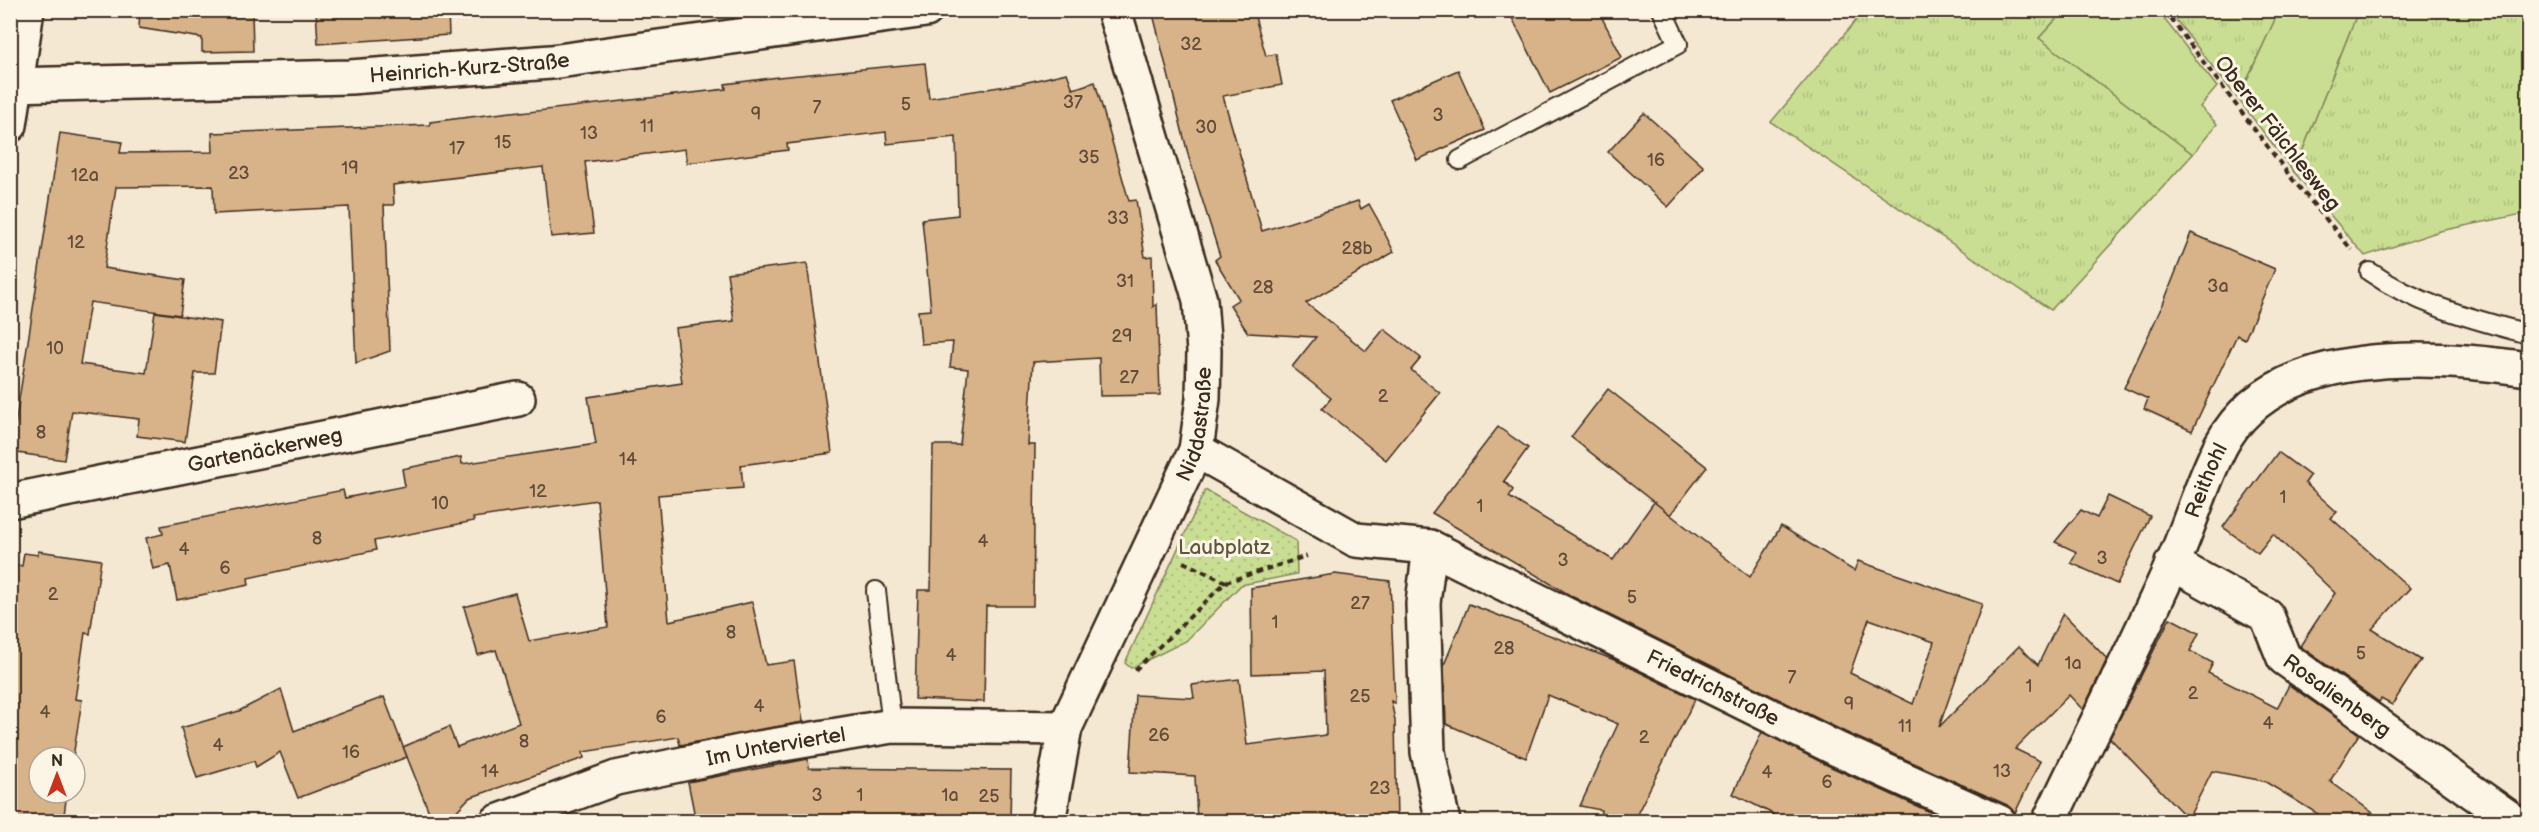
<svg xmlns="http://www.w3.org/2000/svg" width="2539" height="832" font-family="'Balsamiq Sans',sans-serif">
	<style>
		.grass { fill: url(#grass-tufts); stroke: #828458; stroke-width: 1.5 }
		.park { fill: url(#park-dots); stroke: #828458; stroke-width: 1.5 }
		.garden { fill: #c9de93; stroke: #828458; stroke-width: 1.5 }
		.building { fill: #d8b289; stroke: #3b2a1e; stroke-width: 1.5; fill-rule: evenodd }
		.lines { fill: none; stroke-linecap: round; stroke-linejoin: round }
		.lane-casing { stroke: #3b2a1e; stroke-width: 22 }
		.street-casing { stroke: #3b2a1e; stroke-width: 38 }
		.path { stroke: #3b2a1e; stroke-width: 4; stroke-dasharray: 6 4.5; stroke-linecap: butt }
		.lane { stroke: #fcf5e5; stroke-width: 18 }
		.street { stroke: #fcf5e5; stroke-width: 33 }
		.labels { text-anchor: middle; stroke-width: 6; stroke-linejoin: round; paint-order: stroke }
		.number-label { font-size: 18px; fill: #624c39 }
		.street-label { font-size: 21px; fill: #3b2a1e; stroke: #fcf5e5 }
		.park-label { font-size: 21px; fill: #5e573b; stroke: #fcf5e5 }
	</style>
	<defs>
		<pattern id="grass-tufts" width="24" height="20" patternUnits="userSpaceOnUse" patternTransform="scale(1.5)"><rect width="24" height="20" fill="#c9de93"/><path d="M3 7l-1-3M5 7V3M7 7l1-3M15 17l-1-3M17 17v-4M19 17l1-3" fill="none" stroke="#aebf7e"/></pattern>
		<pattern id="park-dots" width="8" height="8" patternUnits="userSpaceOnUse" patternTransform="scale(1.5)"><rect width="8" height="8" fill="#c9de93"/><path d="M2 2h.1M6 6h.1" fill="none" stroke="#aebf7e" stroke-width="1.8" stroke-linecap="round"/></pattern>
	</defs>
	<rect width="100%" height="100%" fill="#f5e8d3"/>
	<filter id="ink" filterUnits="userSpaceOnUse"><feTurbulence type="fractalNoise" baseFrequency=".0167" numOctaves="2"/><feDisplacementMap in="SourceGraphic" scale="12" xChannelSelector="R" yChannelSelector="G"/><feConvolveMatrix kernelMatrix="1 2 1 2 8 2 1 2 1" color-interpolation-filters="sRGB"/></filter>
	<g filter="url(#ink)">
		<!-- grass -->
		<g class="grass">
			<path d="M1864 11H2064L2039 38 2193 154 2051 310 1771 122Z"/>
			<path d="M2169 11H2279L2238 99Z"/>
			<path d="M2358 11H2528V213L2440 231 2365 256 2294 172Z"/>
		</g>
		<!-- park -->
		<path class="park" d="M1205 490 1296 541 1297 574 1241 585 1186 641 1131 668 1125 663Z"/>
		<!-- garden -->
		<g class="garden">
			<path d="M2064 11H2158L2217 87 2200 107 2217 124 2193 154 2039 38Z"/>
			<path d="M2279 11H2358L2294 172 2238 99Z"/>
		</g>
		<!-- building -->
		<g class="building">
			<path d="M140 10H252L253 51 202 52V38L139 28Z"/>
			<path d="M316 10H448L449 35 318 44Z"/>
			<path d="M1152 10H1253L1266 56 1276 54 1282 85 1223 96 1262 231 1358 201 1361 209 1369 204 1378 220 1394 252 1306 303 1366 351 1384 329 1421 358 1411 370 1440 393 1386 460 1322 409 1331 398 1292 367 1316 337 1248 333 1230 305 1239 299 1215 260 1220 256 1189 158Z"/>
			<path d="M1508 10H1598L1622 57 1550 93Z"/>
			<path d="M925 63 929 98 1019 84 1067 73 1073 89 1095 82 1129 201 1136 200 1145 257 1152 256 1153 307 1157 304 1160 395 1100 396 1099 358 1033 362 1028 445H1035L1033 606H986L984 702 915 699 918 590H931L933 445H960L968 369 950 367 953 342 921 344 918 311 931 310 922 219 958 215 956 137 887 144 886 132 787 144 788 150 687 163 685 149 585 162 594 233 551 237 543 167 393 185 394 205H384L390 351 356 363 349 207 214 214 213 186 116 187 104 268 185 280 180 315 90 302 80 364 146 373 155 312 221 322 214 373H195L185 442 137 436 139 419 72 411 64 460 11 452 60 133 122 142 120 153 213 152 212 133 430 125V122L478 116 520 111V113L726 89 725 84 778 77Z"/>
			<path d="M1458 70 1485 130 1417 160 1390 100Z"/>
			<path d="M1644 113 1704 167 1668 207 1608 152Z"/>
			<path d="M2191 233 2275 269 2245 339 2237 335 2192 431 2144 409 2148 399 2124 388 2163 304Z"/>
			<path d="M807 263 832 453 741 465 743 488 658 495 669 621 752 602 766 665 794 661 803 722 680 745 678 737 583 752 584 758 469 798 446 822H433L403 747 449 727 457 747 519 723 496 650 478 655 464 607 515 593 529 641 608 627 597 500 473 518 474 521 374 541 376 550 248 578 249 585 177 600 170 565 153 569 146 538 163 534 161 526 343 490 345 498 405 486 402 469 461 457 462 464 596 444 588 397 682 383 675 328 734 321 727 273Z"/>
			<path d="M1608 389 1707 467 1670 515 1571 437Z"/>
			<path d="M1498 427 1528 448 1504 481 1513 490 1509 497 1613 560 1654 502 1750 577 1781 526 1854 571 1858 561 1982 604 1939 727 2019 646 2038 665 2063 613 2107 659 2083 710 2069 695 2015 749 2040 761 2015 813 2007 805 1845 732 1573 597 1432 513ZM1869 619 1934 642 1913 704 1850 673Z"/>
			<path d="M2278 452 2310 476 2305 483 2337 512 2331 518 2410 588 2372 629 2421 660 2392 705 2381 699 2379 702 2300 646 2335 593 2273 534 2258 553 2223 527Z"/>
			<path d="M2108 496 2150 516 2117 584 2071 563 2077 552 2055 542 2081 510 2097 518Z"/>
			<path d="M38 551 101 560 90 634 85 633 75 699 82 700 73 757H39V793H67L63 822H10V564L22 566 24 553 38 555Z"/>
			<path d="M1335 574 1390 581 1395 703 1391 701 1395 720 1397 822H1197L1195 776 1130 772 1135 695 1194 698 1192 685 1239 679 1247 745 1326 735 1324 671 1252 674 1251 588Z"/>
			<path d="M1469 604 1617 661 1695 699 1633 822H1600L1601 810 1580 806 1618 724 1548 695 1526 758 1446 724 1444 665Z"/>
			<path d="M2170 618 2199 633 2190 651 2213 663 2208 673 2277 708 2289 685 2359 734 2330 781 2385 822H2331L2264 781 2212 771 2188 819 2110 738Z"/>
			<path d="M281 689 294 731 384 697 407 757 298 798 280 752 256 767 254 761 197 778 181 728 239 711Z"/>
			<path d="M1762 732 1829 766 1952 822H1782L1771 813 1733 794Z"/>
			<path d="M808 759 809 768 1011 770 1010 822H696L688 782Z"/>
		</g>
		<g class="lines">
			<defs>
				<g id="lane">
					<path d="M1460 160 1678 44 1662 10"/>
					<path d="M2370 272C2417 305 2473 319 2528 334"/>
					<path d="M876 591 892 726"/>
				</g>
				<g id="street">
					<path id="s1" d="M10 85 350 77 551 62 926 10"/>
					<path d="M10 125 27 10"/>
					<path id="s2" d="M1196 450 1356 540 1430 547 1837 749 1999 822"/>
					<path id="s3" d="M10 501 518 399"/>
					<path d="M1430 547 1423 603 1428 752 1443 822"/>
					<path id="s4" d="M2172 563 2267 616 2284 658 2515 822"/>
					<path id="s5" d="M497 822 616 778 759 748 892 726 1065 728"/>
					<path id="s6" d="M1048 822 1065 728 1196 450 1203 399 1204 351 1200 300 1114 10"/>
					<path id="s7" d="M2049 822C2090 735 2134 650 2173 563 2190 524 2202 482 2221 445 2275 343 2432 355 2528 369"/>
				</g>
			</defs>
			<!-- lane casing -->
			<use href="#lane" class="lane-casing"/>
			<!-- street casing -->
			<use href="#street" class="street-casing"/>
			<!-- path -->
			<g class="path">
				<path d="M2164 10 2293 180 2352 250"/>
				<path d="M1183 562 1226 582"/>
				<path d="M1135 670 1226 582 1307 556"/>
			</g>
			<!-- lane -->
			<use href="#lane" class="lane"/>
			<!-- street -->
			<use href="#street" class="street"/>
		</g>
	</g>
	<g class="labels">
		<!-- number labels -->
		<g class="number-label">
			<text x="1191" y="50">32</text>
			<text x="1073" y="108">37</text>
			<text x="906" y="110">5</text>
			<text x="817" y="113">7</text>
			<text x="756" y="120">9</text>
			<text x="1438" y="121">3</text>
			<text x="647" y="132">11</text>
			<text x="1206" y="133">30</text>
			<text x="589" y="139">13</text>
			<text x="503" y="148">15</text>
			<text x="457" y="154">17</text>
			<text x="1089" y="163">35</text>
			<text x="1656" y="166">16</text>
			<text x="350" y="174">19</text>
			<text x="239" y="179">23</text>
			<text x="85" y="181">12a</text>
			<text x="1118" y="224">33</text>
			<text x="76" y="248">12</text>
			<text x="1357" y="254">28b</text>
			<text x="1125" y="287">31</text>
			<text x="2218" y="292">3a</text>
			<text x="1263" y="293">28</text>
			<text x="1122" y="342">29</text>
			<text x="55" y="354">10</text>
			<text x="1129" y="383">27</text>
			<text x="1383" y="402">2</text>
			<text x="41" y="438">8</text>
			<text x="628" y="465">14</text>
			<text x="538" y="497">12</text>
			<text x="2283" y="503">1</text>
			<text x="440" y="509">10</text>
			<text x="1480" y="512">1</text>
			<text x="317" y="544">8</text>
			<text x="983" y="547">4</text>
			<text x="184" y="555">4</text>
			<text x="2102" y="564">3</text>
			<text x="1563" y="566">3</text>
			<text x="225" y="574">6</text>
			<text x="53" y="600">2</text>
			<text x="1632" y="603">5</text>
			<text x="1360" y="609">27</text>
			<text x="1275" y="628">1</text>
			<text x="731" y="638">8</text>
			<text x="1504" y="654">28</text>
			<text x="2361" y="659">5</text>
			<text x="951" y="661">4</text>
			<text x="2073" y="669">1a</text>
			<text x="1792" y="683">7</text>
			<text x="2029" y="692">1</text>
			<text x="2193" y="699">2</text>
			<text x="1360" y="702">25</text>
			<text x="1849" y="710">9</text>
			<text x="759" y="712">4</text>
			<text x="45" y="718">4</text>
			<text x="661" y="723">6</text>
			<text x="2268" y="729">4</text>
			<text x="1905" y="732">11</text>
			<text x="1159" y="741">26</text>
			<text x="1644" y="743">2</text>
			<text x="524" y="747">8</text>
			<text x="218" y="751">4</text>
			<text x="351" y="758">16</text>
			<text x="490" y="777">14</text>
			<text x="2002" y="777">13</text>
			<text x="1767" y="778">4</text>
			<text x="1827" y="788">6</text>
			<text x="1380" y="794">23</text>
			<text x="817" y="801">3</text>
			<text x="860" y="801">1</text>
			<text x="950" y="801">1a</text>
			<text x="989" y="802">25</text>
		</g>
		<!-- street labels -->
		<g class="street-label">
			<text dy="7" stroke="none"><textPath href="#s1" startOffset="460">Heinrich-Kurz-Straße</textPath></text>
			<text transform="translate(2278 133) rotate(52)" y="7">Oberer Fälchlesweg</text>
			<text dy="7" stroke="none"><textPath href="#s6" startOffset="428">Niddastraße</textPath></text>
			<text dy="7" stroke="none"><textPath href="#s3" startOffset="260">Gartenäckerweg</textPath></text>
			<text dy="7" stroke="none"><textPath href="#s7" startOffset="376">Reithohl</textPath></text>
			<text dy="7" stroke="none"><textPath href="#s2" startOffset="574">Friedrichstraße</textPath></text>
			<text dy="7" stroke="none"><textPath href="#s4" startOffset="219">Rosalienberg</textPath></text>
			<text dy="7" stroke="none"><textPath href="#s5" startOffset="290">Im Unterviertel</textPath></text>
		</g>
		<!-- park labels -->
		<g class="park-label">
			<text x="1224" y="554">Laubplatz</text>
		</g>
	</g>
	<!-- margin -->
	<rect width="2539" height="832" fill="none" stroke="#fcf5e5" stroke-width="36"/>
	<rect x="18" y="18" width="2503" height="796" fill="none" stroke="#3b2a1e" stroke-width="2" filter="url(#ink)"/>
	<!-- north arrow -->
	<g transform="translate(57 775)"><circle r="28" fill="#fcf5e5" stroke="#afa495" stroke-width="1.5"/>
	<path d="M0-4.5L10 22L0 15L-10 22Z" fill="#c8321e"/>
	<text y="-9" font-size="16" font-weight="bold" text-anchor="middle" fill="#3b2a1e">N</text>
	</g>
</svg>
